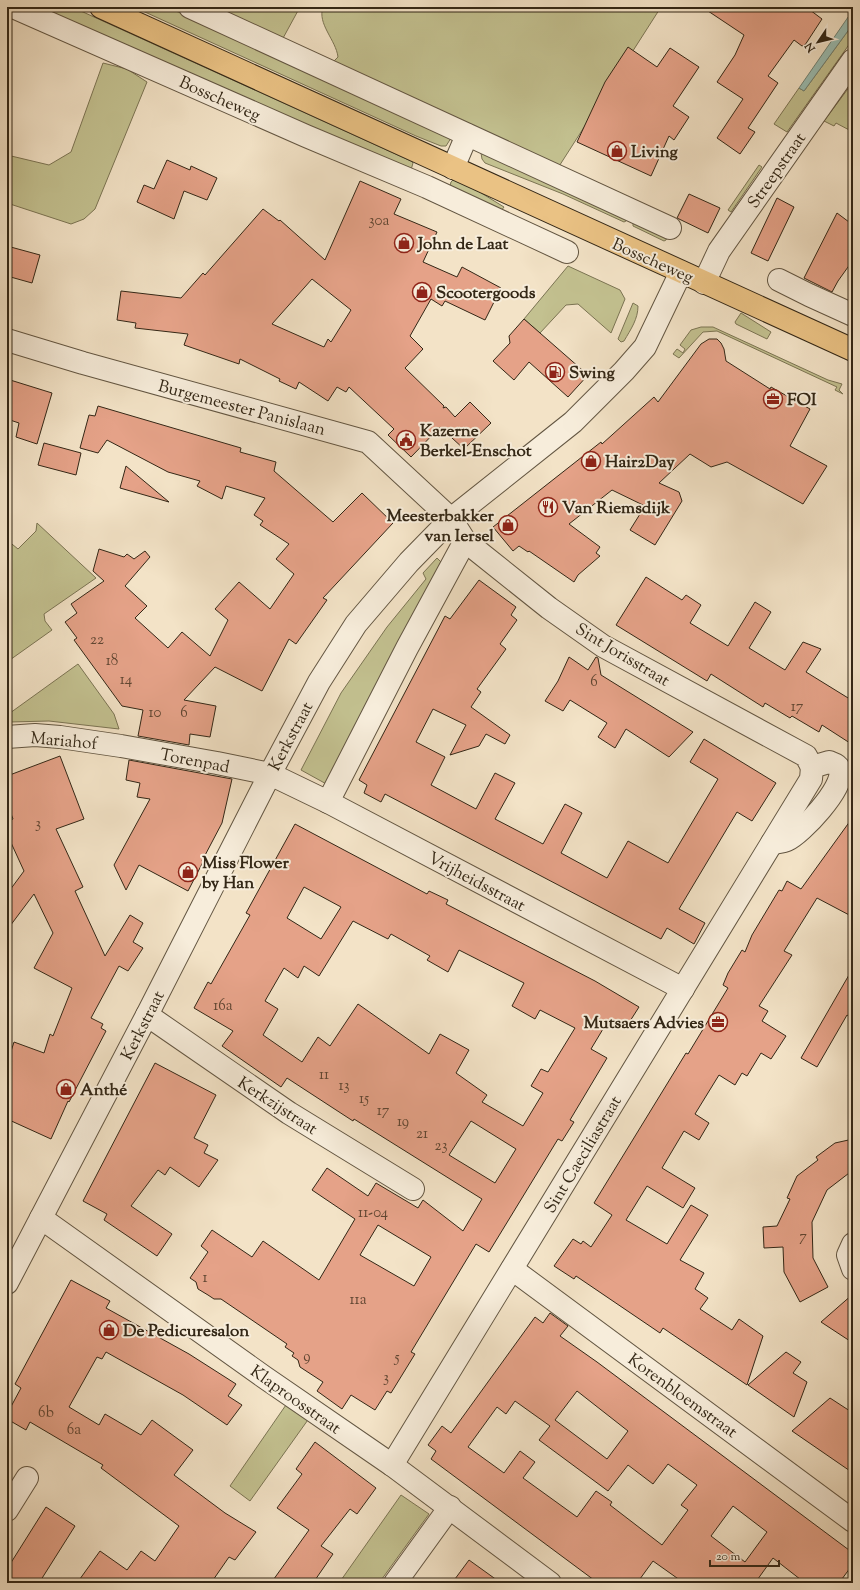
<svg xmlns="http://www.w3.org/2000/svg" width="860" height="1590" font-family="'Sorts Mill Goudy',serif">
	<style>
		.green { fill: #c3c190; stroke: #7b7453 }
		.water { fill: #9bbeb3; stroke: #718274 }
		.building { fill: #e5a288; stroke: #332716; fill-rule: evenodd }
		.lines { fill: none; stroke-linecap: round; stroke-linejoin: round }
		.minor-casing { stroke: #635642; stroke-width: 24 }
		.major-casing { stroke: #332716; stroke-width: 24 }
		.minor { stroke: #f7eddb; stroke-width: 22 }
		.major { stroke: #eac284; stroke-width: 22 }
		.labels { text-anchor: middle; stroke-width: 4; stroke-linejoin: round; paint-order: stroke }
		.number-label { font-size: 15px; fill: #604632 }
		.street-label { font-size: 17px; fill: #332716; stroke: #f7eddb }
		.poi-label { font-size: 17px; font-weight: bold; fill: #332716; stroke: #f7eddb; text-anchor: start }
	</style>
	<rect width="100%" height="100%" fill="#f3e3c7"/>
	<filter id="stains"><feTurbulence type="fractalNoise" baseFrequency=".005" numOctaves="4"/><feColorMatrix values="0 0 0 0 .2 0 0 0 0 .09 0 0 0 0 .02 0 0 0 .5 -.17"/></filter>
	<radialGradient id="worn" r=".72"><stop offset=".6" stop-color="#630" stop-opacity="0"/><stop offset="1" stop-color="#630" stop-opacity=".3"/></radialGradient>
	<!-- green -->
	<g class="green">
		<path d="M35 7H72L411 161 413 163 411 170Z"/>
		<path d="M134 7H167L449 134 451 138 446 146H441L416 136Z"/>
		<path d="M211 7H300L282 40Z"/>
		<path d="M323 7H661L556 171 332 63 338 57C336 40 317 24 323 7Z"/>
		<path d="M853 24V39L787 132 774 124 799 88 804 91Z"/>
		<path d="M103 63 127 69 147 82 95 209 84 219 71 224 7 203V155L49 165 71 152Z"/>
		<path d="M853 82V132L836 123 834 126 824 121Z"/>
		<path d="M481 153 627 218 626 221 624 222 563 194 485 163 482 159Z"/>
		<path d="M759 165 762 167 731 212 728 210Z"/>
		<path d="M454 179 478 191 504 207 501 211 450 186 451 182Z"/>
		<path d="M633 222 669 234 666 240 664 241 633 226Z"/>
		<path d="M568 266 620 290 625 299 611 333 578 304 566 305 540 333 524 319Z"/>
		<path d="M633 303 638 306C638 319 631 329 624 341L621 342 618 339Z"/>
		<path d="M741 313 771 332 767 339 736 324 735 322Z"/>
		<path d="M701 327H713L828 380 842 384 839 390 843 394 835 390 837 387 717 331 703 332 679 358 673 354 677 349 683 353 685 349 680 345 691 330Z"/>
		<path d="M37 523 96 578 44 614 45 621 52 630 7 662V540L18 549 36 531Z"/>
		<path d="M437 558 446 567 330 786 301 770 341 693 387 627 426 579 423 573Z"/>
		<path d="M78 664 114 714 119 729 49 721 10 722V713Z"/>
		<path d="M288 1402 310 1417 250 1501 230 1486Z"/>
		<path d="M401 1495 429 1514 379 1583H339Z"/>
	</g>
	<!-- water -->
	<path class="water" d="M853 10V24L804 91 799 88Z"/>
	<!-- building -->
	<g class="building">
		<path d="M702 7H806L822 19 805 45 802 46 794 40 768 76 778 83 748 128 755 132 740 154 717 138 743 99 717 82 735 55 744 35Z"/>
		<path d="M628 47 657 67 670 48 699 67 673 106 689 117 674 140 669 136 651 176 577 142 605 82Z"/>
		<path d="M167 160 190 170 191 166 217 178 207 200 184 191 174 219 137 202 144 185 154 189Z"/>
		<path d="M360 181 401 199 394 214 437 232 423 262 457 277 462 267 501 288 485 320 445 301 442 306 431 299 410 336 423 349 405 368 444 406 443 408 446 407 455 417 470 402 491 423 464 449 440 427 411 457 388 435 394 429 349 387 346 392 337 387 328 401 299 382 296 389 279 381 280 379 240 359 239 364 184 345 188 334 135 328 136 323 117 320 121 291 181 298 203 273 205 275 263 209 279 221 280 220 325 260ZM312 279 351 310 331 342 328 339 324 347 272 324Z"/>
		<path d="M689 194 720 208 708 233 677 218Z"/>
		<path d="M777 198 794 207 768 261 751 253Z"/>
		<path d="M837 213 853 225V260L838 281 832 292 804 278Z"/>
		<path d="M7 246 40 255 32 283 7 276Z"/>
		<path d="M524 319 588 375 568 397 529 362 514 380 493 361 510 343 509 336Z"/>
		<path d="M709 339H717L721 343 724 349 726 361 770 389 771 387 810 409 790 446 827 466 803 504 727 462 711 467 690 454 659 483 679 492 682 501 655 545 630 530 645 506 612 490 569 524 600 547 596 553 600 556 578 575 574 582 529 551 528 552 519 546 513 551 493 527 601 442 602 444 654 397 658 402 701 344Z"/>
		<path d="M7 379 52 393 37 444 16 437 19 423 7 419Z"/>
		<path d="M98 406 241 448 240 452 276 462 274 471 333 522 362 493 393 523 323 598 327 600 296 644 289 639 262 691 215 667 184 700 216 706 210 737 190 734 189 745 138 736 143 710 122 706 74 640 77 638 65 622 77 613 71 604 104 581 93 571 99 549 124 557 127 554 134 559 145 551 150 557 125 586 147 606 135 618 168 648 182 632 210 656 228 620 215 609 239 582 270 609 294 574 276 559 289 544 260 525 263 521 254 515 265 498 226 486 222 499 197 486 200 481 168 472 107 440 98 453 80 448 89 415 95 416Z"/>
		<path d="M44 443 81 453 76 475 38 465Z"/>
		<path d="M126 466 169 502 120 488Z"/>
		<path d="M646 577 682 600 686 595 701 605 690 623 728 646 755 602 771 612 749 648 785 670 803 642 821 649 806 672 853 701V745L822 725 819 732 792 716 790 718 765 703 763 707 711 674 707 681 616 625Z"/>
		<path d="M479 580 516 607 511 615 517 620 500 644 506 649 477 689 481 692 471 707 510 735 505 744 486 734 479 746 450 755 466 725 433 709 416 742 445 757 431 785 476 809 495 773 515 783 495 819 543 844 565 804 582 813 561 853 607 878 628 841 668 863 718 779 690 762 704 739 776 783 752 821 737 812 679 909 705 923 694 944 667 928 661 939 385 794 381 802 364 793 367 785 359 780 445 616 450 619Z"/>
		<path d="M569 657 588 670 596 657 598 658 601 675 693 732 669 757 626 729 615 748 598 737 607 723 570 700 563 711 545 701 558 681Z"/>
		<path d="M60 756 84 819 56 829 83 887 75 891 105 956 130 915 143 923 133 942 143 948 128 971 119 966 91 1018 103 1024 101 1028 106 1031 69 1102 68 1101 51 1139 7 1119V1064L14 1042 44 1053 50 1034 53 1036 72 988 34 968 53 933 34 894 7 930V894L24 871 7 834V822L13 819 7 803V776Z"/>
		<path d="M129 760 232 779 222 823 202 861 203 862 188 891 139 865 126 890 114 865 150 799 137 797 140 783 126 780Z"/>
		<path d="M853 817V917L817 898 784 951 792 955 759 1006 768 1011 762 1021 786 1036 771 1059 761 1053 747 1076 742 1073 735 1085 719 1075 695 1114 709 1123 699 1140 684 1131 662 1168 695 1188 683 1208 647 1186 626 1220 667 1244 691 1205 708 1215 680 1260 704 1273 695 1289 708 1298 700 1309 732 1330 739 1319 763 1336 747 1385 663 1328 660 1333 576 1276 574 1279 554 1266 573 1239 581 1244 583 1241 591 1247 612 1215 594 1203 686 1053 688 1054 728 988 723 985 728 973 742 950 745 952 752 935 779 890 782 891 787 881 801 889Z"/>
		<path d="M295 824 427 894 429 891 448 900 446 904 595 981 639 1007 625 1029 609 1019 591 1049 607 1058 570 1120 574 1122 562 1141 558 1139 489 1252 476 1244 411 1352 415 1354 391 1393 387 1391 375 1410 351 1395 342 1409 317 1391 323 1382 300 1367 298 1360 292 1356 294 1353 285 1347 287 1344 221 1299H214L208 1295 198 1289 196 1282 190 1278 208 1252 201 1246 212 1230 252 1257 263 1241 319 1280 355 1219 312 1190 327 1168 368 1196 376 1183 418 1208 423 1200 463 1231 482 1199 354 1119 353 1121 333 1108 287 1078 281 1087 222 1046 233 1031 194 1008 208 982 211 984 250 915 246 913ZM304 887 341 907 321 939 287 918ZM353 921 388 939 391 934 430 956 427 960 448 972 459 950 524 983 512 1006 535 1019 540 1010 575 1028 548 1072 541 1069 531 1086 543 1093 523 1126 482 1102 487 1095 456 1073 469 1050 440 1034 429 1054 358 1004 330 1046 318 1037 302 1062 263 1035 278 1009 265 1001 284 968 298 978 304 966 319 976ZM471 1121 516 1149 495 1183 449 1155ZM378 1225 431 1257 414 1286 360 1255Z"/>
		<path d="M853 968V1019L847 1015 817 1067 801 1058Z"/>
		<path d="M155 1063 216 1095 194 1138 208 1145 204 1153 218 1160 199 1187 170 1167 165 1175 158 1170 131 1206 172 1234 157 1256 104 1220 107 1214 83 1201Z"/>
		<path d="M853 1139V1170L827 1190 812 1222 813 1258 828 1287 800 1302 784 1272 783 1247 764 1248 763 1227 777 1226 790 1199 787 1198 797 1176 818 1160 816 1157 835 1143Z"/>
		<path d="M71 1280 110 1301 106 1308 189 1354 236 1384 228 1396 242 1405 227 1425 183 1395 106 1352 102 1359 97 1357 69 1407 99 1425 105 1414 141 1435 152 1420 193 1450 174 1475 225 1513 256 1532 235 1560 229 1557 211 1583H77L100 1551 127 1570 141 1551 155 1561 179 1526 101 1468 103 1465 30 1422 26 1430 7 1419V1414L21 1388 15 1384Z"/>
		<path d="M853 1294V1343L821 1322Z"/>
		<path d="M550 1313 568 1326 560 1336 597 1362 853 1553V1564L839 1583H805L773 1558 755 1583H684L653 1561 637 1583H598L431 1459 436 1451 428 1445 442 1426 451 1433 535 1317 543 1323ZM577 1391 628 1431 607 1459 555 1420ZM515 1401 550 1426 539 1440 608 1491 628 1465 653 1484 668 1464 697 1485 681 1505 688 1510 662 1545 610 1505 612 1502 596 1491 577 1517 523 1478 535 1462 520 1451 504 1473 468 1447 497 1407 506 1414ZM733 1506 767 1532 745 1562 711 1536Z"/>
		<path d="M786 1352 801 1362 793 1373 807 1382 794 1417 748 1385Z"/>
		<path d="M830 1398 853 1413V1473L792 1431Z"/>
		<path d="M315 1442 376 1488 357 1514 350 1509 321 1546 333 1554 313 1583H271L309 1530 277 1508 302 1474 296 1469Z"/>
		<path d="M46 1507 75 1526 39 1583H7V1569Z"/>
		<path d="M469 1560 501 1583H452Z"/>
	</g>
	<g class="lines">
		<defs>
			<g id="minor">
				<path d="M13 7 306 136 427 187 567 252"/>
				<path d="M190 7 670 228"/>
				<path d="M453 168 467 135"/>
				<path d="M779 280 809 295 853 315"/>
				<path d="M704 283 719 251 853 60"/>
				<path d="M7 340 83 363 368 442 451 519 465 541 549 608 603 646 806 756 812 767"/>
				<path d="M7 737 35 735 60 737 121 746 217 763 270 774 328 802 683 989"/>
				<path d="M328 802 407 648 465 541"/>
				<path d="M772 843C777 842 783 842 787 840 801 834 845 787 840 771 839 765 834 764 829 762L812 767"/>
				<path d="M147 1015 289 1113 413 1189"/>
				<path d="M41 1218 264 1377 392 1465 550 1583"/>
				<path d="M853 1244 848 1255 853 1269"/>
				<path d="M512 1269 853 1521"/>
				<path d="M7 1283 147 1015 270 774 319 682 356 624 409 562 451 519 573 422 624 371 645 347 681 272"/>
				<path d="M392 1465 811 779 812 767"/>
				<path d="M7 1510 27 1478"/>
				<path d="M395 1583 450 1507"/>
			</g>
			<path id="major" d="M101 7 853 350"/>
		</defs>
		<!-- minor casing -->
		<use href="#minor" class="minor-casing"/>
		<!-- major casing -->
		<use href="#major" class="major-casing"/>
		<!-- minor -->
		<use href="#minor" class="minor"/>
		<!-- major -->
		<use href="#major" class="major"/>
	</g>
	<!-- icons -->
	<defs>
		<symbol id="shop-ring" viewBox="-11 -11 22 22"><circle r="9.5" fill="#f7eddb" stroke="#8f2418" stroke-width="1.5"/><path d="M-5-2.5h2.3a2.7 3.5 0 0 1 5.4 0H5L5.5 6h-11ZM-1.5-2.5h3a1.5 2.3 0 0 0-3 0Z" fill="#8f2418"/></symbol>
		<symbol id="fuel-ring" viewBox="-11 -11 22 22"><circle r="9.5" fill="#f7eddb" stroke="#8f2418" stroke-width="1.5"/><path d="M-5.5-6h7V0h2V4h1.3V-2.5L3-4.5l.8-.8L6-3V5H2.5V1h-1V6h-7ZM-4.2-4.7v3.2H.2V-4.7Z" fill="#8f2418"/></symbol>
		<symbol id="office-ring" viewBox="-11 -11 22 22"><circle r="9.5" fill="#f7eddb" stroke="#8f2418" stroke-width="1.5"/><path d="M-6-3h4V-5.5h4V-3h4V5H-6ZM-1-4.5V-3h2v-1.5ZM-6 0V1H6V0Z" fill="#8f2418"/></symbol>
		<symbol id="civic-ring" viewBox="-11 -11 22 22"><circle r="9.5" fill="#f7eddb" stroke="#8f2418" stroke-width="1.5"/><path d="M-.6-6.5H3V-4.5H.6V-3L4-1V1h2V6H-6V1h2V-1L-.6-3ZM-1.2 2.5V6h2.4V2.5Z" fill="#8f2418"/></symbol>
		<symbol id="restaurant-ring" viewBox="-11 -11 22 22"><circle r="9.5" fill="#f7eddb" stroke="#8f2418" stroke-width="1.5"/><path d="M-5-6h1v4h1v-4h1v4h1v-4h1v5L-1.5 .5V6h-2V.5L-5-1ZM5-6V6H3V1.5H1.5Q1.5-4 5-6Z" fill="#8f2418"/></symbol>
	</defs>
	<g fill-rule="evenodd">
		<use href="#shop-ring" x="606" y="140" width="22" height="22"/>
		<use href="#shop-ring" x="393" y="232" width="22" height="22"/>
		<use href="#shop-ring" x="411" y="281" width="22" height="22"/>
		<use href="#fuel-ring" x="544" y="361" width="22" height="22"/>
		<use href="#office-ring" x="762" y="388" width="22" height="22"/>
		<use href="#civic-ring" x="395" y="429" width="22" height="22"/>
		<use href="#shop-ring" x="580" y="450" width="22" height="22"/>
		<use href="#restaurant-ring" x="537" y="496" width="22" height="22"/>
		<use href="#shop-ring" x="497" y="514" width="22" height="22"/>
		<use href="#shop-ring" x="177" y="861" width="22" height="22"/>
		<use href="#office-ring" x="707" y="1011" width="22" height="22"/>
		<use href="#shop-ring" x="55" y="1078" width="22" height="22"/>
		<use href="#shop-ring" x="98" y="1319" width="22" height="22"/>
	</g>
	<g class="labels">
		<!-- number labels -->
		<g class="number-label">
			<text x="379" y="225">30a</text>
			<text x="97" y="644">22</text>
			<text x="112" y="665">18</text>
			<text x="126" y="684">14</text>
			<text x="594" y="686">6</text>
			<text x="797" y="711">17</text>
			<text x="155" y="717">10</text>
			<text x="184" y="717">6</text>
			<text x="38" y="828">3</text>
			<text x="223" y="1010">16a</text>
			<text x="324" y="1079">11</text>
			<text x="344" y="1090">13</text>
			<text x="364" y="1103">15</text>
			<text x="383" y="1115">17</text>
			<text x="403" y="1126">19</text>
			<text x="422" y="1138">21</text>
			<text x="441" y="1150">23</text>
			<text x="373" y="1217">11-04</text>
			<text x="803" y="1241">7</text>
			<text x="205" y="1282">1</text>
			<text x="358" y="1304">11a</text>
			<text x="307" y="1361">9</text>
			<text x="397" y="1362">5</text>
			<text x="386" y="1382">3</text>
			<text x="46" y="1417">6b</text>
			<text x="74" y="1434">6a</text>
		</g>
		<!-- street labels -->
		<g class="street-label">
			<text transform="translate(220 98) rotate(24)" y="6">Bosscheweg</text>
			<text transform="translate(776 170) rotate(-55)" y="6">Streepstraat</text>
			<text transform="translate(653 260) rotate(24)" y="6">Bosscheweg</text>
			<text transform="translate(242 407) rotate(15)" y="6">Burgemeester Panislaan</text>
			<text transform="translate(623 654) rotate(31)" y="6">Sint Jorisstraat</text>
			<text transform="translate(290 736) rotate(-62)" y="6">Kerkstraat</text>
			<text transform="translate(64 740) rotate(5)" y="6">Mariahof</text>
			<text transform="translate(195 760) rotate(11)" y="6">Torenpad</text>
			<text transform="translate(477 881) rotate(28)" y="6">Vrijheidsstraat</text>
			<text transform="translate(142 1025) rotate(-63)" y="6">Kerkstraat</text>
			<text transform="translate(278 1105) rotate(33)" y="6">Kerkzijstraat</text>
			<text transform="translate(582 1154) rotate(-59)" y="6">Sint Caeciliastraat</text>
			<text transform="translate(683 1395) rotate(36)" y="6">Korenbloemstraat</text>
			<text transform="translate(296 1399) rotate(35)" y="6">Klaproosstraat</text>
		</g>
		<!-- poi labels -->
		<g class="poi-label">
			<text x="631" y="157">Living</text>
			<text x="418" y="249">John de Laat</text>
			<text x="436" y="298">Scootergoods</text>
			<text x="569" y="378">Swing</text>
			<text x="787" y="405">FOI</text>
			<text x="420" y="436">Kazerne<tspan x="420" dy="20">Berkel-Enschot</tspan></text>
			<text x="605" y="467">Hair2Day</text>
			<text x="562" y="513">Van Riemsdijk</text>
			<text x="494" y="521" text-anchor="end">Meesterbakker<tspan x="494" dy="20">van Iersel</tspan></text>
			<text x="202" y="868">Miss Flower<tspan x="202" dy="20">by Han</tspan></text>
			<text x="704" y="1028" text-anchor="end">Mutsaers Advies</text>
			<text x="80" y="1095">Anthé</text>
			<text x="123" y="1336">De Pedicuresalon</text>
		</g>
	</g>
	<!-- margin -->
	<rect width="860" height="1590" fill="none" stroke="#f3e3c7" stroke-width="24"/>
	<rect x="8" y="8" width="844" height="1574" fill="none" stroke="#332716" stroke-width="2"/>
	<rect x="12" y="12" width="836" height="1566" fill="none" stroke="#332716"/>
	<!-- north arrow -->
	<g transform="translate(818 42) rotate(235)" stroke="#f7eddb" stroke-width="3" paint-order="stroke">
	<path d="M0-3L7 15L0 10L-7 15Z" fill="#332716"/>
	<text y="-6" font-size="11" font-weight="bold" text-anchor="middle" fill="#332716">N</text>
	</g>
	<!-- scale -->
	<path d="M710 1560v6h69v-6" fill="none" stroke="#332716" stroke-width="2"/>
	<text x="716" y="1560" font-size="12" fill="#332716" stroke="#f7eddb" stroke-width="3" paint-order="stroke">20 m</text>
	<rect width="100%" height="100%" filter="url(#stains)"/>
	<rect width="100%" height="100%" fill="url(#worn)"/>
</svg>
